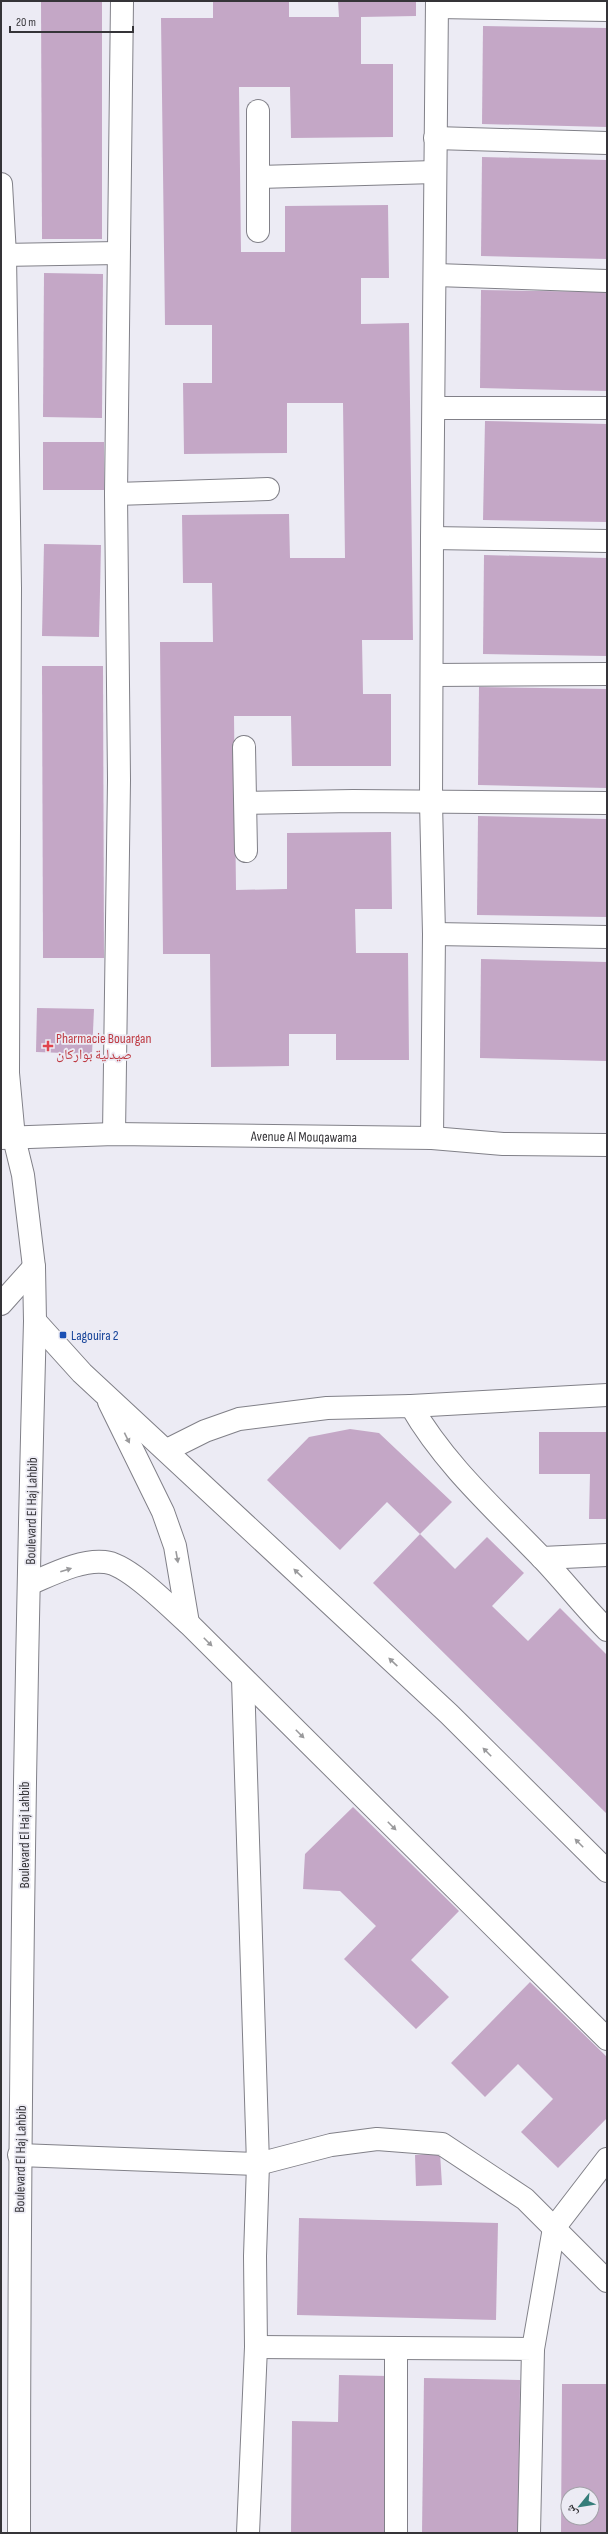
<svg xmlns="http://www.w3.org/2000/svg" width="608" height="2534" font-family="'Sofia Sans Condensed','Noto Naskh Arabic',sans-serif">
	<style>
		.building { fill: #c4a7c6; fill-rule: evenodd }
		.lines { fill: none; stroke-linecap: round; stroke-linejoin: round }
		.minor-casing { stroke: #818088; stroke-width: 24 }
		.minor { stroke: #fff; stroke-width: 22 }
		.oneway { fill: #9a9a9c }
		.health-dot { fill: #e0444e; stroke: #ecebf4; stroke-width: 1.5 }
		.transit-dot { fill: #1a4fb4; stroke: #ecebf4; stroke-width: 1.5 }
		.labels { text-anchor: middle; stroke-width: 3.5; stroke-linejoin: round; paint-order: stroke }
		.health-label { font-size: 14px; fill: #be3a42; stroke: #ecebf4; text-anchor: start }
		.street-label { font-size: 14px; fill: #353438; stroke: #ecebf4 }
		.transit-label { font-size: 14px; fill: #164399; stroke: #ecebf4; text-anchor: start }
	</style>
	<rect width="100%" height="100%" fill="#ecebf4"/>
	<!-- building -->
	<g class="building">
		<path d="M41 1H102V239H42Z"/>
		<path d="M213 1H289V17H339L338 1H416V16L361 17V64H393V137L291 138 290 87H239L241 252H285V206L388 205 389 278H361V324L409 323 413 640H362L363 694H391V766H292L291 716H234L236 890 287 889V833L391 832 392 909H355L356 953H408L409 1060H336V1034H289V1066L211 1067 210 954H163L160 642H213L212 583H183L182 515 289 514 290 558H345L343 403H287V453L184 454 183 383H212V325H165L161 18H213Z"/>
		<path d="M483 26 607 28V127L482 124Z"/>
		<path d="M482 157 607 160V259L481 256Z"/>
		<path d="M44 273 103 274 102 418 43 417Z"/>
		<path d="M481 290 607 292V391L480 388Z"/>
		<path d="M485 421 607 424V522L483 520Z"/>
		<rect x="43" y="442" width="61" height="48"/>
		<path d="M44 544 101 545 99 637 42 636Z"/>
		<path d="M484 555 607 558V656L483 654Z"/>
		<path d="M42 666H103L104 958H43Z"/>
		<path d="M479 687 607 689V788L478 785Z"/>
		<path d="M478 816 607 819V917L477 915Z"/>
		<path d="M481 959 607 962V1061L480 1058Z"/>
		<path d="M37 1008 94 1009 92 1054 36 1052Z"/>
		<path d="M350 1429 379 1433 452 1502 420 1534 387 1502 340 1550 267 1480 309 1437Z"/>
		<path d="M539 1432H607V1519H589L590 1474H539Z"/>
		<path d="M420 1534 455 1569 487 1537 524 1573 492 1606 528 1641 560 1608 607 1655V1814L373 1583Z"/>
		<path d="M353 1807 459 1911 411 1960 449 1997 416 2029 344 1959 376 1926 340 1891 303 1889 305 1854Z"/>
		<path d="M530 1982 607 2057V2118L558 2168 521 2132 553 2099 518 2064 485 2097 451 2063Z"/>
		<path d="M440 2153 442 2185 416 2186 415 2155Z"/>
		<path d="M299 2218 498 2223 496 2320 297 2315Z"/>
		<path d="M339 2375 388 2376 387 2533H291L292 2421 338 2422Z"/>
		<path d="M424 2378 520 2380 519 2533H422Z"/>
		<path d="M562 2384H607V2533H561ZM568 2494H592V2518H568Z"/>
	</g>
	<g class="lines">
		<defs>
			<g id="minor">
				<path d="M438 7 607 10"/>
				<path d="M258 111V231"/>
				<path d="M435 138 607 143"/>
				<path d="M259 177 435 172"/>
				<path d="M1 184 5 255 10 588 8 1073 14 1138 23 1175 34 1267 35 1321C24 1725 19 2129 19 2533"/>
				<path d="M1 255 118 253"/>
				<path d="M436 275 607 281"/>
				<path d="M434 408H607"/>
				<path d="M116 494 268 489"/>
				<path d="M432 538 607 541"/>
				<path d="M433 675 607 674"/>
				<path d="M244 747 246 851"/>
				<path d="M246 803 353 801 607 803"/>
				<path d="M434 934 607 937"/>
				<path d="M114 1134 119 780 116 494 122 1"/>
				<path id="s1" d="M1 1138 114 1134 432 1138 503 1144 607 1145"/>
				<path d="M432 1138 434 934 431 802 432 538 437 1"/>
				<path d="M1 1304 34 1267"/>
				<path d="M35 1321 82 1373 449 1714 607 1871"/>
				<path d="M109 1402 163 1512 175 1546 188 1623"/>
				<path d="M411 1406 607 1395"/>
				<path d="M167 1450 205 1431 239 1419 327 1408 411 1406C445 1465 495 1509 542 1558 564 1581 584 1607 607 1630"/>
				<path d="M542 1558 607 1555"/>
				<path d="M29 1584C51 1575 81 1559 105 1562 128 1564 170 1607 188 1623L607 2039"/>
				<path d="M243 1678 258 2164 255 2256 256 2347 248 2533"/>
				<path d="M19 2155 258 2164 331 2145 377 2139 442 2144 525 2199 607 2281"/>
				<path d="M256 2347 533 2349 529 2533"/>
				<path d="M533 2349 554 2228 607 2159"/>
				<path d="M396 2533V2349"/>
			</g>
		</defs>
		<!-- minor casing -->
		<use href="#minor" class="minor-casing"/>
		<!-- minor -->
		<use href="#minor" class="minor"/>
	</g>
	<!-- one-way arrows -->
	<defs><path id="oneway-solid" d="M-6-.8H1V-3.2L6.5 0L1 3.2V.8H-6Z"/></defs>
	<g class="oneway">
		<use href="#oneway-solid" transform="translate(127 1438) rotate(64)"/>
		<use href="#oneway-solid" transform="translate(177 1557) rotate(80)"/>
		<use href="#oneway-solid" transform="translate(66 1570) rotate(-18)"/>
		<use href="#oneway-solid" transform="translate(298 1573) rotate(-137)"/>
		<use href="#oneway-solid" transform="translate(208 1642) rotate(45)"/>
		<use href="#oneway-solid" transform="translate(393 1662) rotate(-137)"/>
		<use href="#oneway-solid" transform="translate(300 1734) rotate(45)"/>
		<use href="#oneway-solid" transform="translate(487 1752) rotate(-135)"/>
		<use href="#oneway-solid" transform="translate(392 1826) rotate(45)"/>
		<use href="#oneway-solid" transform="translate(579 1843) rotate(-135)"/>
	</g>
	<!-- markers -->
	<path class="health-dot" d="M46 1040h4v4h4v4h-4v4h-4v-4h-4v-4h4z"/>
	<rect class="transit-dot" x="59" y="1331" width="8" height="8" rx="2"/>
	<g class="labels">
		<!-- health labels -->
		<g class="health-label">
			<text x="56" y="1043">Pharmacie Bouargan<tspan x="56" dy="16">صيدلية بواركان</tspan></text>
		</g>
		<!-- street labels -->
		<g class="street-label">
			<text dy="5" stroke="none"><textPath href="#s1" startOffset="303">Avenue Al Mouqawama</textPath></text>
			<text transform="translate(31 1511) rotate(-89)" y="5">Boulevard El Haj Lahbib</text>
			<text transform="translate(24 1835) rotate(-90)" y="5">Boulevard El Haj Lahbib</text>
			<text transform="translate(20 2159) rotate(-89)" y="5">Boulevard El Haj Lahbib</text>
		</g>
		<!-- transit labels -->
		<g class="transit-label">
			<text x="71" y="1340">Lagouira 2</text>
		</g>
	</g>
	<!-- border -->
	<rect width="608" height="2534" fill="none" stroke="#353438" stroke-width="4"/>
	<!-- north arrow -->
	<g transform="translate(580 2506) rotate(240)"><circle r="19" fill="#ecebf4" stroke="#a3a2a9"/>
	<path d="M0-3L7 15L0 10L-7 15Z" fill="#357d7a"/>
	<text y="-6" font-size="11" font-weight="bold" text-anchor="middle" fill="#353438">ش</text>
	</g>
	<!-- scale -->
	<path d="M10 26v6h123v-6" fill="none" stroke="#353438" stroke-width="2"/>
	<text x="16" y="26" font-size="12" fill="#353438" stroke="#ecebf4" stroke-width="3" paint-order="stroke">20 m</text>
</svg>
